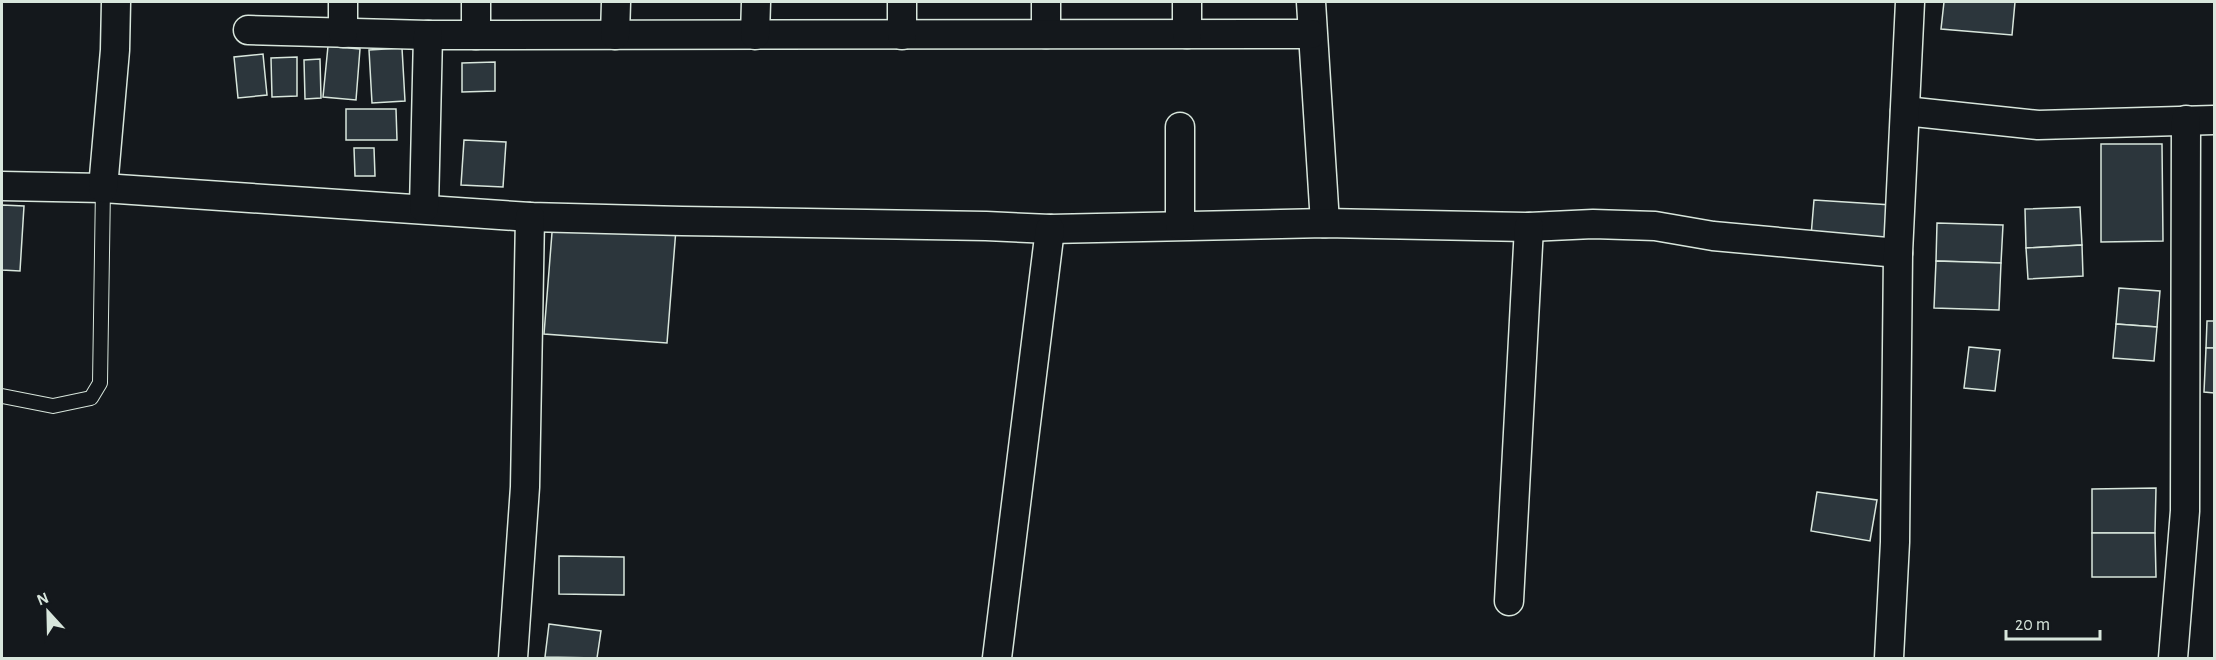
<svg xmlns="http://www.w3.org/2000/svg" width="2216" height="660" font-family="'Alegreya Sans',sans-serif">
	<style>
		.building { fill: #2c363c; stroke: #d8e6dc; stroke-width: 1.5 }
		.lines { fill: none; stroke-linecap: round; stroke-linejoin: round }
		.lane-casing { stroke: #d8e6dc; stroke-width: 16 }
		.street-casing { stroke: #d8e6dc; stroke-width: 31 }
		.lane { stroke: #14181c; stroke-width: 14 }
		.street { stroke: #14181c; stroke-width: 28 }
	</style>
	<rect width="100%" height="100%" fill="#14181c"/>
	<!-- building -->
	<g class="building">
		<path d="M1944 2H2015L2012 35 1941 29Z"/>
		<path d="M328 46 360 49 356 100 323 97Z"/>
		<path d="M402 48 405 101 372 103 369 50Z"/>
		<path d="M263 54 267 95 238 98 234 57Z"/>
		<path d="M297 57V96L272 97 271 58Z"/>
		<path d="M320 59 321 98 305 99 304 60Z"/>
		<path d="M495 62V91L462 92V63Z"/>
		<path d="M346 109H396L397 140H346Z"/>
		<path d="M464 140 506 142 503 187 461 185Z"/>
		<path d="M2101 144H2162L2163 241 2101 242Z"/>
		<path d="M354 148H374L375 176H355Z"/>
		<path d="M1814 200 1892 205 1889 242 1811 236Z"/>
		<path d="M2 205 24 206 20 271 2 270Z"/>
		<path d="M2080 207 2082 245 2026 248 2025 209Z"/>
		<path d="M553 220 676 229 667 343 544 334Z"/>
		<path d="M1937 223 2003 225 2001 263 1936 261Z"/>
		<path d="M2082 245 2083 276 2028 279 2026 248Z"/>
		<path d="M1936 261 2001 263 1999 310 1934 308Z"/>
		<path d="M2119 288 2160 291 2157 327 2116 324Z"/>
		<path d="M2207 321H2214V348H2206Z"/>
		<path d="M2116 324 2157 327 2154 361 2113 358Z"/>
		<path d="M1969 347 2000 350 1995 391 1964 388Z"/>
		<path d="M2206 348H2214V393L2204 392Z"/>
		<path d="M2156 488 2155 533H2092V489Z"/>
		<path d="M1817 492 1877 500 1870 541 1811 531Z"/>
		<path d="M2092 533H2155L2156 577H2092Z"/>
		<path d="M559 556 624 557V595L559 594Z"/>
		<path d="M549 624 601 631 597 658 545 657Z"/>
	</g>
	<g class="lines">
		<defs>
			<path id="lane" d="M2 396 53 406 91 398 100 383 103 188"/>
			<g id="street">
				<path d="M476 2V35"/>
				<path d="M1046 2V34"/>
				<path d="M1311 2 1325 223"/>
				<path d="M248 30 428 35 1311 34"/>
				<path d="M343 33V2"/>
				<path d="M1187 34V2"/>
				<path d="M615 35 616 2"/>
				<path d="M755 35 756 2"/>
				<path d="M902 35V2"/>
				<path d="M1905 111 2038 125 2214 120"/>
				<path d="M2 186 103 188 530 217 682 221 986 226 1050 229 1325 223 1529 227 1593 224 1655 226 1713 236 1898 253"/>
				<path d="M103 188 115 50 116 2"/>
				<path d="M424 208 428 35"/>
				<path d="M1180 225V127"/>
				<path d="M1509 601 1529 227"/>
				<path d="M513 658 525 487 530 217"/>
				<path d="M997 658 1050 229"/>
				<path d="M1889 658 1895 542 1898 253 1910 2"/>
				<path d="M2173 658 2185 511 2186 120"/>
			</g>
		</defs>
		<!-- lane casing -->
		<use href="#lane" class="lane-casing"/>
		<!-- street casing -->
		<use href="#street" class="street-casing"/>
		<!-- lane -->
		<use href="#lane" class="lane"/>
		<!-- street -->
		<use href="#street" class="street"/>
	</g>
	<!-- border -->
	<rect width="2216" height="660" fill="none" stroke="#d8e6dc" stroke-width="6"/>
	<!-- north arrow -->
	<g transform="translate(48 612) rotate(338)" stroke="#14181c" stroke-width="4.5" paint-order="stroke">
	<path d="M0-4.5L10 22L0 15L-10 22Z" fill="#d8e6dc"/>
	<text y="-9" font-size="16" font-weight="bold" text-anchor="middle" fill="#d8e6dc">N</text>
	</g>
	<!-- scale -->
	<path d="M2006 630v9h94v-9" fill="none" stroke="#d8e6dc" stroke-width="3"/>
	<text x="2015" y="630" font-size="18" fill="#d8e6dc" stroke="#14181c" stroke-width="4.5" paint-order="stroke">20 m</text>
</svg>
